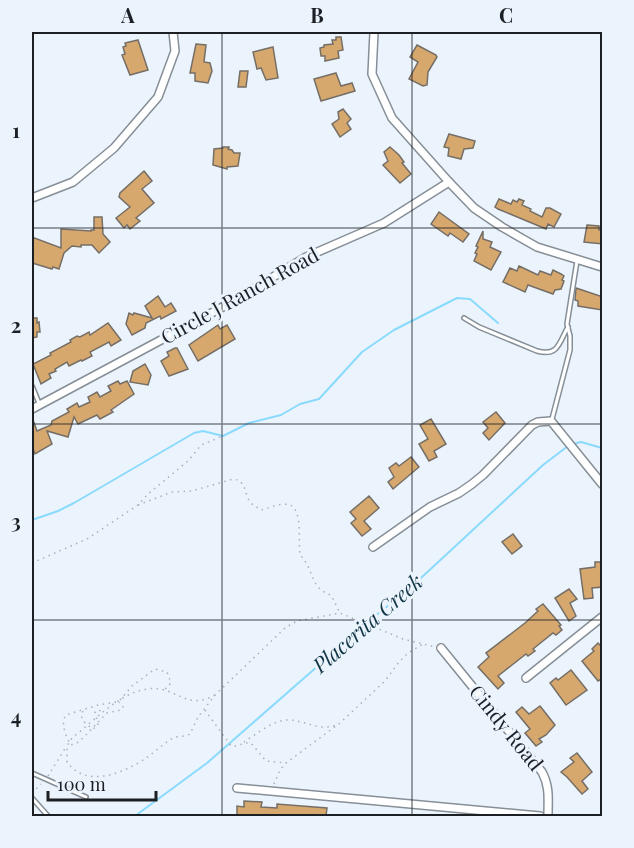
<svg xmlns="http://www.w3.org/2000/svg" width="634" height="848" font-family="'Playfair Display',serif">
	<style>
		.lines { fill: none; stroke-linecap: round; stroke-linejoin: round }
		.stream { stroke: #8adafe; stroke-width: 2 }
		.building { fill: #d7a86e; stroke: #756e66; stroke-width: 1.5 }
		.service-casing { stroke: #868e96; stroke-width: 6 }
		.minor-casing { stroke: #868e96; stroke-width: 10 }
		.path { stroke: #a9b0b8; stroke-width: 1.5; stroke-dasharray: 1.5 4.5; stroke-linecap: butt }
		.service { stroke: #fff; stroke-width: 3 }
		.minor { stroke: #fff; stroke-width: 7 }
		.grid { fill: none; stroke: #1c1f23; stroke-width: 1.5; stroke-opacity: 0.55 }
		.labels { text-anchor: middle; stroke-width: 6; stroke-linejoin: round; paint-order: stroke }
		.street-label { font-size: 20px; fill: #1c1f23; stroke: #ebf4fd }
		.water-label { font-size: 21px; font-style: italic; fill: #113545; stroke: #ebf4fd }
		.neatline { fill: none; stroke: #1c1f23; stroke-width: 2 }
		.grid-label { font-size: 20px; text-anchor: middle; font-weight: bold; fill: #1c1f23 }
	</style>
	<rect width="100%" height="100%" fill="#ebf4fd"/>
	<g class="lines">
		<!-- stream -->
		<g class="stream">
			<path d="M573 444 581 442 602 448"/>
			<path d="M32 520 58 511 74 503 194 433 203 431 223 436 249 423 281 415 300 404 319 399 362 352 394 330 457 298 470 299 498 323"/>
			<path d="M135 816 207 763 375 616 408 590 543 465 568 446"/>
		</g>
	</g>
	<!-- building -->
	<g class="building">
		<path d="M336 37H341L343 50 338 51 339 58 325 61V56H321L320 48 324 47V45L333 44 332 40H336Z"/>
		<path d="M138 40 148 70 130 75 122 55 125 54 123 47 126 46 125 43Z"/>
		<path d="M196 44 206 45 204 62 210 63 212 71 208 83 195 81V73H190Z"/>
		<path d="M417 45 436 55 437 57 428 72 427 85 423 86 409 79 418 62 410 57Z"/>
		<path d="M273 47 278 78 266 80 261 68 257 69 253 52Z"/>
		<path d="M240 71H248L246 87H238Z"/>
		<path d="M336 73 341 86 352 83 355 91 321 101 314 79Z"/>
		<path d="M343 109 351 119 347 123 351 129 340 137 332 124 339 119 338 112Z"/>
		<path d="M449 134 475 141 473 148 464 149 461 159 448 156 449 148 444 147Z"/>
		<path d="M223 147H229L228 149 232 150 234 153H240L238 166 227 167V169L213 165 214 149 223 148Z"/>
		<path d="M390 147 399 155 404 162 402 163 411 174 400 183 383 165 388 161 384 152Z"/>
		<path d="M144 171 152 181 142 189 154 203 136 218 140 221 130 229 127 225 124 228 116 218 130 207 119 197 120 193Z"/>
		<path d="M499 199 511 204 513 200 517 202 519 199 524 201 522 205 531 209 530 211 542 217 546 208H550L561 214 554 227 548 224 546 229 498 209 495 207Z"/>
		<path d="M439 212 469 234 463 242 450 233 448 236 431 224Z"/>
		<path d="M94 217H102L103 234 110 242 99 253 92 245H81V247L72 246 64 253 59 269 53 267 52 269 32 263V237L61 248V229L91 231V230H94Z"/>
		<path d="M587 225 599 226V230H603V244L584 242Z"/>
		<path d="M483 231V239L492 242 490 247 501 252 491 270 474 261 477 254 475 253 478 247 476 246Z"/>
		<path d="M519 266 538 275 540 271 551 275 553 270 561 274 564 276 562 280 564 281 561 289 555 290 553 294 528 285 525 292 503 282 510 268 517 271Z"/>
		<path d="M576 288 603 297 602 310 578 306V301L575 300Z"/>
		<path d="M158 296 165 307 171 303 176 311 161 319 160 316 146 323 145 328 132 335 126 324 129 313 133 315 134 313 152 318 145 306Z"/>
		<path d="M32 318H37V323L39 322 40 332H37V337L32 338Z"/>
		<path d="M108 323 121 340 111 346 109 342 90 352 92 356 82 361 81 360 69 366 67 362 55 369 56 371 49 374 51 378 41 384 33 364 51 355 50 353 71 342 70 340 77 336 80 337 89 332 90 335Z"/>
		<path d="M218 325 220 329 227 325 235 339 198 361 189 345Z"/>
		<path d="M175 348H177L188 369 169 376 161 361 169 356 167 352Z"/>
		<path d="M145 364 151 375 148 385 130 382 133 371Z"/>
		<path d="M118 381 120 384 127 381 134 394 111 410 113 412 100 419 97 415 78 424 74 417 68 437 47 431 52 444 35 454 32 446V417L37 431 51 425 52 421 69 412 67 409 77 403 79 407 90 402 88 397 97 392 100 397 111 391 108 386Z"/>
		<path d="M496 412 505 423 489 440 483 433 488 428 483 422Z"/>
		<path d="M431 419 446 444 434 451 437 457 429 461 419 444 428 439 420 425Z"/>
		<path d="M411 457 419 467 393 489 388 482 394 477 389 468 396 463 399 466Z"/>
		<path d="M369 496 379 508 364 521 371 529 362 536 351 523 356 519 350 512Z"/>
		<path d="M513 534 522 546 512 554 502 542Z"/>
		<path d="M595 562H603V587L592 588 593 598 584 599 580 569 595 567Z"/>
		<path d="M569 589 577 599 570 603 576 616 569 621 555 598Z"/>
		<path d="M543 604 561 625 559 626 562 630 556 635 553 633 533 649 535 651 528 656 526 654 498 676 504 683 498 689 478 667 489 657 486 653 525 623 538 611 536 609Z"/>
		<path d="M598 643 603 648V678L598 681 582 661 594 651 592 649Z"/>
		<path d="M571 670 587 690 566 705 550 683 556 678 558 680Z"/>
		<path d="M540 706 555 725 546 735 539 739 542 742 536 746 525 733 530 729 516 712 522 707 529 714Z"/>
		<path d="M577 753 592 772 582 781 588 789 582 794 567 777 561 772 574 762 570 758Z"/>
		<path d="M244 801 262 802 261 807 277 808V804L327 808 326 816H237V806L244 807Z"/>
	</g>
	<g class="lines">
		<defs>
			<g id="service">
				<path d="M464 318 479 327 537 351C559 357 559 342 568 327"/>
				<path d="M32 386 39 403"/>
				<path d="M552 419 570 350V336L567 324 577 261"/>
				<path d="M32 773 86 797"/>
				<path d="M32 798 48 816"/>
			</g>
			<g id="minor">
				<path d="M374 32 372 74 392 118 449 182 474 208 502 227 537 247 602 267"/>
				<path d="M32 198 73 182 114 148 158 97 175 51 173 32"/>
				<path d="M32 409 232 302 306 257 384 223 449 182"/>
				<path d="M373 547 430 507 459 493 472 484 483 475 532 425 538 422 551 421 602 484"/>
				<path d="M441 648 542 772C550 787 548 799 548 816"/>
				<path d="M526 678 602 617"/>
				<path d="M237 788 540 816"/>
			</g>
		</defs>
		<!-- service casing -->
		<use href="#service" class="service-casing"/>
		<!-- minor casing -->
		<use href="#minor" class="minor-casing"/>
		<!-- path -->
		<g class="path">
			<path d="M138 505 172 492 192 491 233 479C248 481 243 494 251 503 254 506 257 507 261 510 269 508 282 502 290 505 303 510 298 543 300 555 315 570 309 588 331 595L340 613"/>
			<path d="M32 563 87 539 138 505 148 494 188 461 201 445 223 436"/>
			<path d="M215 695C185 712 175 684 147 689 119 693 94 721 72 738L67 746V762C86 789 124 773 146 758 155 752 163 744 173 738 178 736 185 737 190 734L198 717 215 695 285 628 297 621 340 613 403 639 435 647"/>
			<path d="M120 700 132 686 155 669 167 672 171 683 164 690"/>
			<path d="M116 702 98 705 66 715C60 723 66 737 71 745L79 742 107 713 121 710 123 707 119 702"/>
			<path d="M205 710 231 746C238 747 243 742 251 743L266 761 286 763"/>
			<path d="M83 711 81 716 85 723 93 729 98 725 95 712 98 710 104 712"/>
			<path d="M244 742C255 735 272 721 286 720 304 719 318 732 336 725"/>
			<path d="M48 776 66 747"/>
			<path d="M274 784 280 770 286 763 340 723 385 681 399 662 408 653 423 644"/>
			<path d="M32 793 41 784"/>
		</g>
		<!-- service -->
		<use href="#service" class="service"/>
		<!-- minor -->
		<use href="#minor" class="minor"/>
	</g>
	<!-- grid -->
	<path class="grid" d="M222 32V816M412 32V816M32 228H602M32 424H602M32 620H602"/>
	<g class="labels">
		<!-- street labels -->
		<g class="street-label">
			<text transform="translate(240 296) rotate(-29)" y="7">Circle J Ranch Road</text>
			<text transform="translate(506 728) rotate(51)" y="7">Cindy Road</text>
		</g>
		<!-- water labels -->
		<g class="water-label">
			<text transform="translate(368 624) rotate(-41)" y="7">Placerita Creek</text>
		</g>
	</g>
	<!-- border -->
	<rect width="634" height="848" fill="none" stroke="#ebf4fd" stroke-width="66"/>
	<!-- scale -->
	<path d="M48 791v9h108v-9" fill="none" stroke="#1c1f23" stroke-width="3"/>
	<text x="57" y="791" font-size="18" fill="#1c1f23" stroke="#ebf4fd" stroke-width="4.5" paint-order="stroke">100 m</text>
	<rect x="33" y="33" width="568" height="782" class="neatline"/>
	<g class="grid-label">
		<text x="128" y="23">A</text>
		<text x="317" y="23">B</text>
		<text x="506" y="23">C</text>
		<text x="16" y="138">1</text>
		<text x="16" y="333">2</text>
		<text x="16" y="529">3</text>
		<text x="16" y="724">4</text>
	</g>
</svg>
